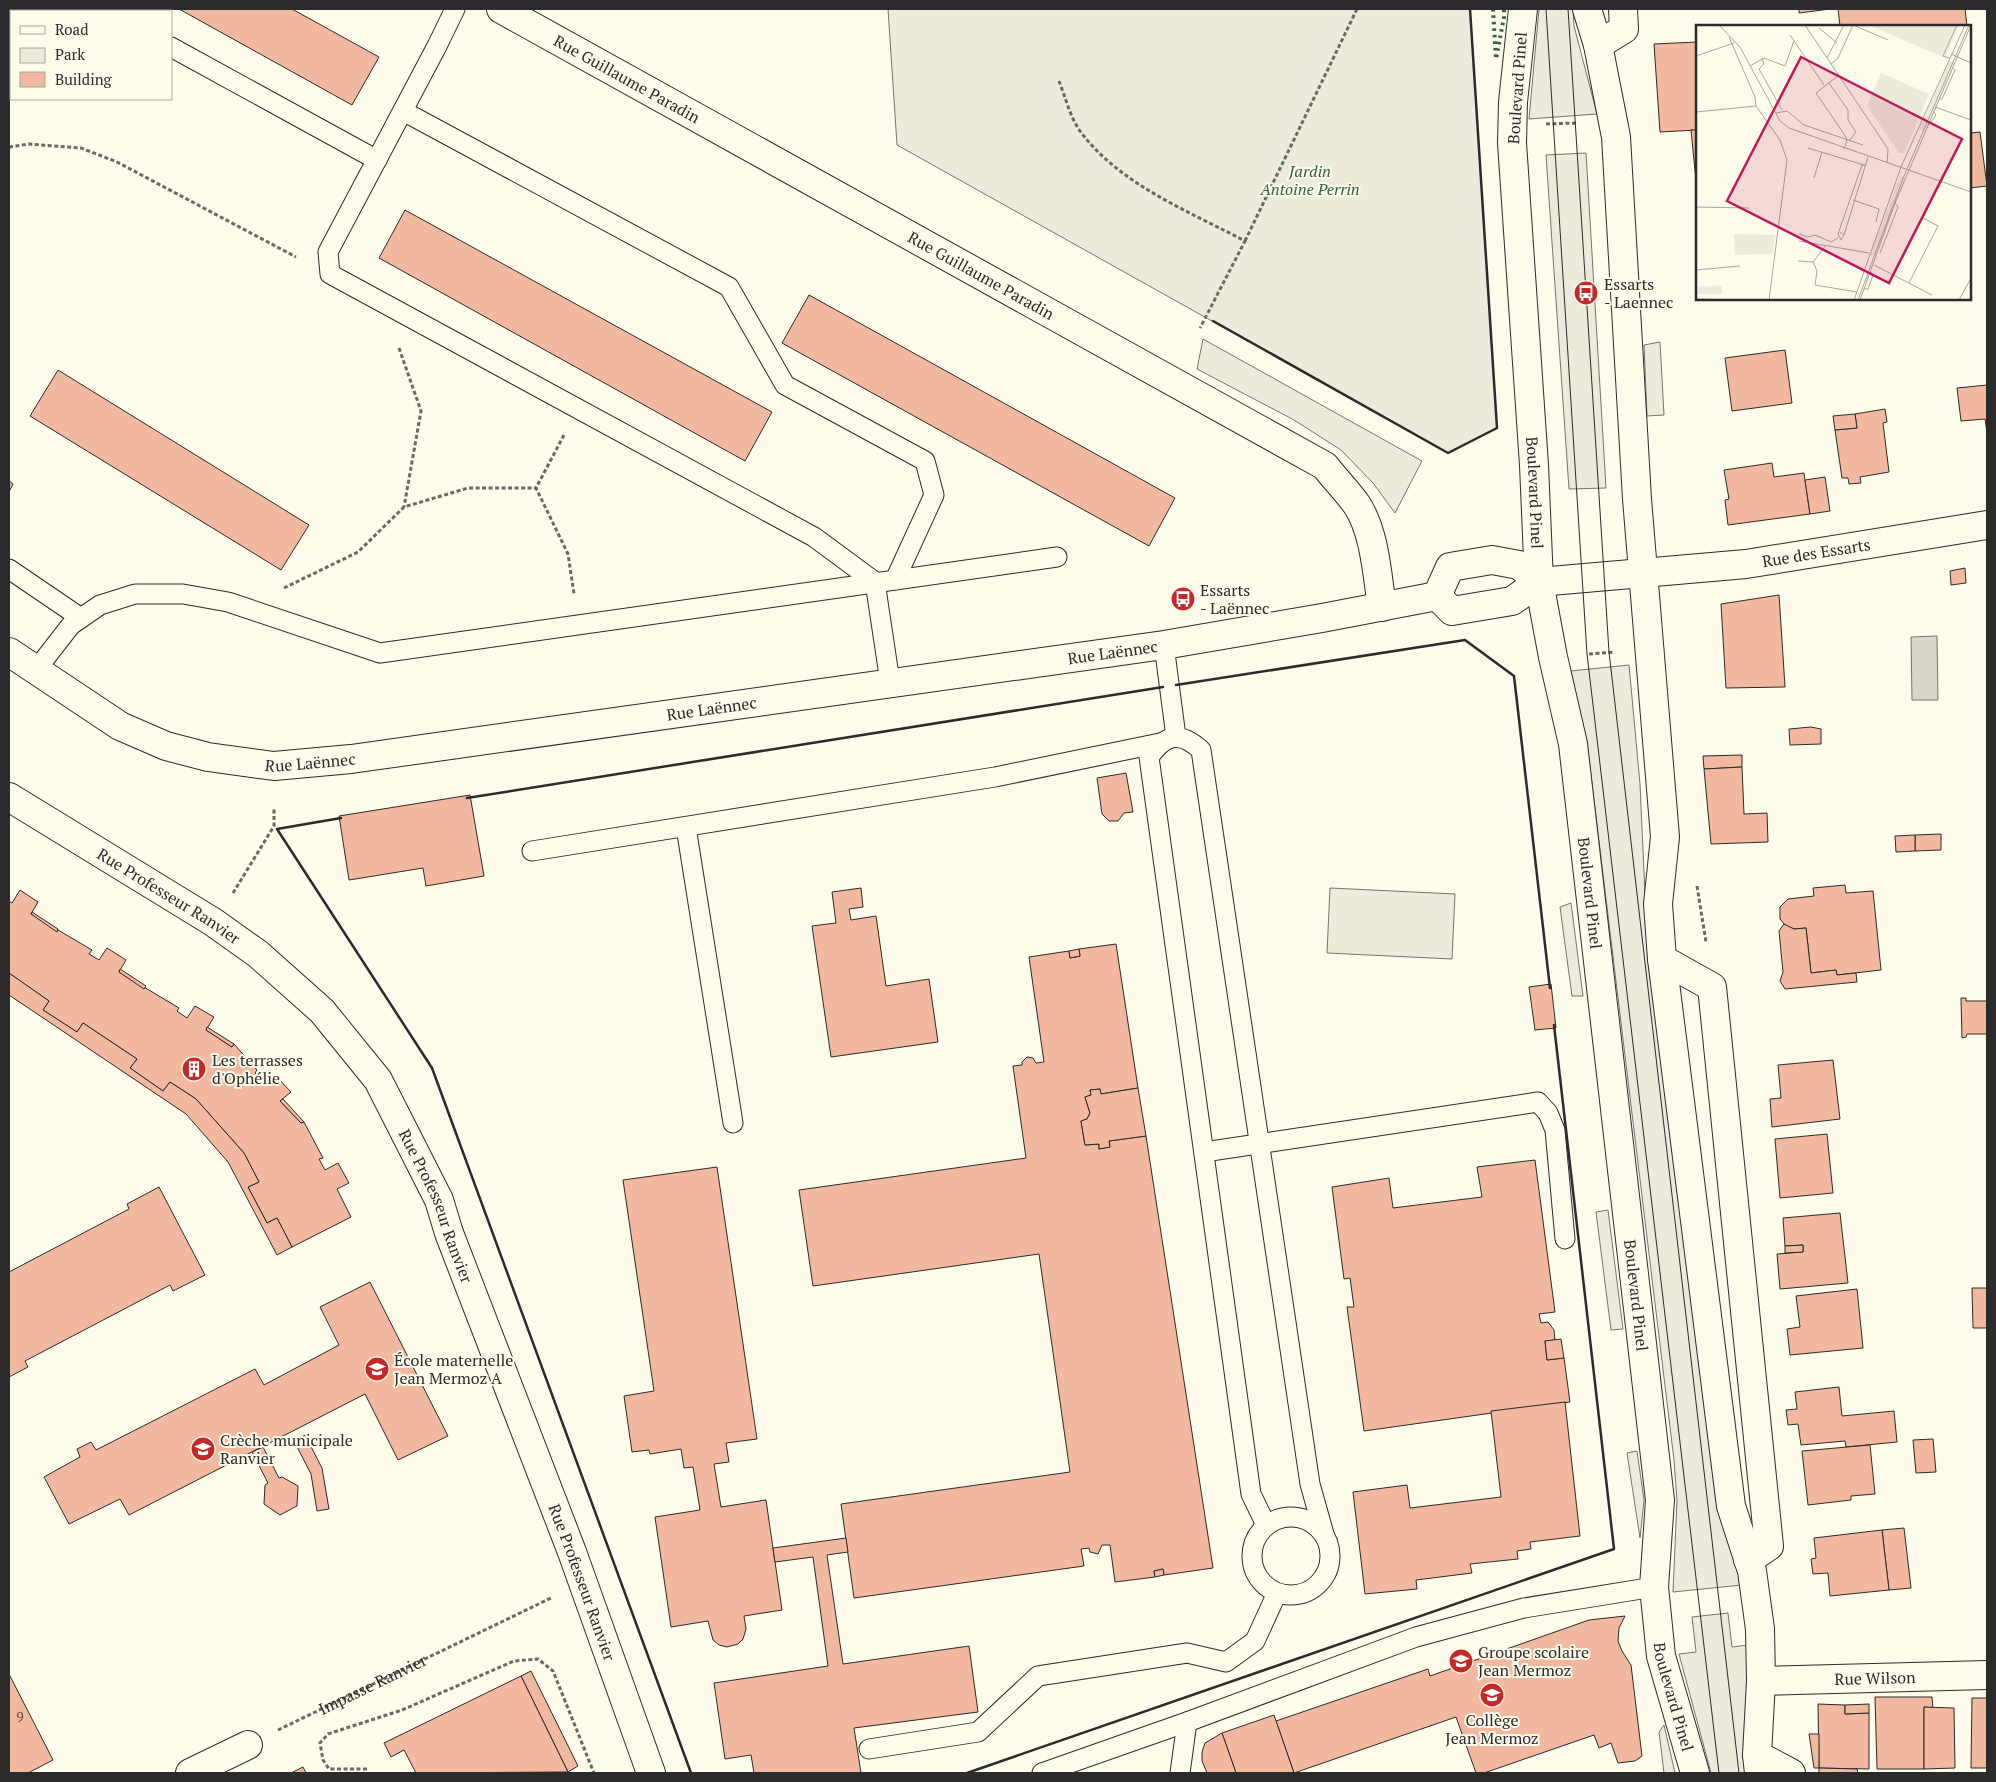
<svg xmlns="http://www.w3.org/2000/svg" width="1996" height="1782" font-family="'PT Serif',serif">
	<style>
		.green { fill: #ecebdb; stroke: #74746e }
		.water { fill: #d8d7c9; stroke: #74746e }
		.building { fill: #f2b8a0; stroke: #2b2b2b }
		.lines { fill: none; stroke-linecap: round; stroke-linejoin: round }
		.service-casing { stroke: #2b2b2b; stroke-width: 21 }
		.minor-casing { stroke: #2b2b2b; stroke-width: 30 }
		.tertiary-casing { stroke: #2b2b2b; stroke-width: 30 }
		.path { stroke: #6a6964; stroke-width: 3; stroke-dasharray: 4 2.5; stroke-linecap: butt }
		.service { stroke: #fdfbea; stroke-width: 19 }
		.minor { stroke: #fdfbea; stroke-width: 28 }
		.tertiary { stroke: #fdfbea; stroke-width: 28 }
		.tram { stroke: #2b2b2b; stroke-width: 1 }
		.hedge { stroke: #34623c; stroke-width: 4; stroke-dasharray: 2.5 4; stroke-linecap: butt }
		.wall { stroke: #2b2b2b; stroke-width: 2.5 }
		.labels { text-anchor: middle; stroke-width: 4; stroke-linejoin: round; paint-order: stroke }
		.number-label { font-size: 14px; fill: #5d4e48 }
		.street-label { font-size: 16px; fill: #2b2b2b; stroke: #fdfbea }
		.park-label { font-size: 16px; font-style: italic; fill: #34623c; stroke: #fdfbea }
		.poi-label { font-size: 16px; fill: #2b2b2b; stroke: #fdfbea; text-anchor: start }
		.inset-road { fill: none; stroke: #a9a89e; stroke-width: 1 }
		.view { fill: #c2185b; fill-opacity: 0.15; stroke: #c2185b; stroke-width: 2.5 }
		.inset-edge { fill: none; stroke: #2b2b2b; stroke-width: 2.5 }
	</style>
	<rect width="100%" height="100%" fill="#fdfbea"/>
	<!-- green -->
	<g class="green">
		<path d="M888 9H1470L1497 428 1448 453 897 145Z"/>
		<path d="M1539 9H1573L1574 26 1597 114 1529 119Z"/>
		<path d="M1586 153 1606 488 1569 489 1546 155Z"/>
		<path d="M1203 339 1422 461 1395 513 1373 483 1341 450 1294 420 1197 369Z"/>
		<path d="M1660 342 1664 415 1647 416 1644 345Z"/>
		<path d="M1629 665 1640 784 1645 894 1716 1499 1742 1585 1673 1592 1677 1501 1674 1460 1587 742 1571 671Z"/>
		<path d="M1330 888 1455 894 1452 959 1327 953Z"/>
		<path d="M1571 903 1583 996H1572L1560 907Z"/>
		<path d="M1608 1210 1623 1329 1611 1330 1596 1212Z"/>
		<path d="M1637 1451 1644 1500 1640 1538 1627 1453Z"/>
		<path d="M1728 1613 1732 1647 1749 1645 1747 1773H1711L1679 1654 1696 1652 1692 1617Z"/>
		<path d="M1664 1725 1675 1773H1664L1659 1732Z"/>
	</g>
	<!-- water -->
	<path class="water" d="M1937 636 1938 700H1912L1911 637Z"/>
	<!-- building -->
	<g class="building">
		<path d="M179 9H292L379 57 352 105Z"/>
		<path d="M1799 9H1830L1799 13Z"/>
		<path d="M1838 9H1965L1967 26H1840Z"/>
		<path d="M1697 42V130L1660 132 1654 44Z"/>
		<path d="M1691 130H1697V191Z"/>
		<path d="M1980 132 1987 186 1970 188V133Z"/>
		<path d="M405 210 772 412 745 461 379 258Z"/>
		<path d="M809 295 1175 498 1149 546 782 343Z"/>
		<path d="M1785 350 1792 403 1732 411 1725 358Z"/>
		<path d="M58 370 309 525 281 570 30 416Z"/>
		<path d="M1987 385V433L1985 419 1961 421 1957 388Z"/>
		<path d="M1885 409 1887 422 1883 423 1889 472 1860 477 1861 483 1849 484 1848 478H1842L1835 430 1857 428 1855 414Z"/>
		<path d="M1855 414 1857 428 1835 430 1833 416Z"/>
		<path d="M1772 463 1774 477 1804 473 1810 514 1728 525 1725 500 1729 499 1724 470Z"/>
		<path d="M1825 477 1830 511 1810 514 1805 480Z"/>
		<path d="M9 481 13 484 9 492Z"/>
		<path d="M1965 568 1966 583 1951 585 1950 571Z"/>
		<path d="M1779 595 1785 687 1726 688 1721 604Z"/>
		<path d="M1811 727 1821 729V744L1790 745 1789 729Z"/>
		<path d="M1742 755V767L1704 769 1703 756Z"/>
		<path d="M1742 767 1744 814 1767 813 1768 842 1711 844 1704 769Z"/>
		<path d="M1126 773 1133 812 1124 813 1118 821H1109L1102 814 1097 778Z"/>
		<path d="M470 795 484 876 426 886 423 868 349 880 339 816Z"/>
		<path d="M1941 834V850L1915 851V835Z"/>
		<path d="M1915 835V851L1896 852 1895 836Z"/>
		<path d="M1845 885 1846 893 1873 891 1881 970 1837 975 1836 970 1811 973 1806 928 1794 929 1785 925 1780 919V907L1788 899 1814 896 1813 888Z"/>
		<path d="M861 888 863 907 849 909 851 920 876 916 886 986 929 979 938 1042 831 1057 812 926 836 923 832 892Z"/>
		<path d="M20 890 38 902 31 914 92 950 89 954 99 960 107 948 126 960 119 972 179 1008 177 1011 187 1018 195 1006 214 1017 206 1030 232 1047 234 1044 257 1070 255 1073 265 1085 276 1076 291 1092 280 1101 301 1123 304 1122 323 1158 319 1159 325 1170 338 1163 349 1183 337 1189 351 1217 292 1247 277 1218 267 1223 248 1187 259 1182 244 1153 196 1099 170 1082 163 1091 130 1068 137 1059 83 1023 77 1032 43 1010 49 1001 9 973V901L12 903Z"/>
		<path d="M32 912 58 929 57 932 31 914Z"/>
		<path d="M1784 924 1794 929 1806 928 1811 973 1836 970 1837 975 1856 973 1857 982 1785 989 1780 981 1783 972 1779 931Z"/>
		<path d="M1116 944 1138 1088 1101 1094 1100 1089 1090 1090 1091 1095 1085 1097 1090 1113 1087 1119 1081 1121 1085 1145 1099 1144V1149L1110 1147 1109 1141 1146 1136 1213 1568 1164 1575 1163 1569 1154 1571 1155 1577 1115 1582 1110 1545H1102L1098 1554 1090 1552 1089 1548 1081 1549 1084 1566 854 1598 841 1504 1070 1472 1039 1254 813 1286 799 1190 1026 1158 1013 1066 1022 1065V1062L1027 1057 1033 1058 1036 1063 1044 1062 1029 957 1069 951 1070 958 1080 956 1079 949Z"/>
		<path d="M1079 949 1080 956 1070 958 1069 951Z"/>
		<path d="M120 969 146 986 144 989 119 972Z"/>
		<path d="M9 973 49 1001 43 1010 77 1032 83 1023 137 1059 130 1068 163 1091 170 1082 196 1099 244 1153 259 1182 248 1187 267 1223 277 1218 292 1247 277 1255 228 1162 186 1114 9 995Z"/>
		<path d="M1551 984 1556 1028 1535 1030 1529 987Z"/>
		<path d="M1961 998H1966V1001H1987V1034H1967L1966 1037 1962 1038Z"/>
		<path d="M207 1027 234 1044 232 1047 206 1030Z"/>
		<path d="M1833 1060 1840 1119 1772 1127 1770 1099 1781 1098 1778 1065Z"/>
		<path d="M1138 1088 1146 1136 1109 1141 1110 1147 1099 1149V1144L1085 1145 1081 1121 1087 1119 1090 1113 1085 1097 1091 1095 1090 1090 1100 1089 1101 1094Z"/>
		<path d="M283 1099 304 1122 301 1123 280 1101Z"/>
		<path d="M1827 1134 1833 1193 1780 1198 1775 1139Z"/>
		<path d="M1535 1160 1555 1312 1539 1314 1541 1323 1548 1322 1554 1330 1555 1340 1545 1341 1547 1360 1564 1358 1570 1402 1364 1431 1347 1307H1354L1350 1278 1344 1279 1332 1187 1389 1178 1393 1208 1482 1197 1477 1167Z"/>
		<path d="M717 1167 757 1439 726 1443 729 1462 714 1464 721 1507 766 1500 782 1610 744 1616 746 1629 743 1639 738 1644 727 1647 719 1645 713 1640 708 1621 671 1627 655 1517 700 1510 693 1467 684 1468 681 1449 650 1454 649 1450 632 1452 624 1396 654 1391 623 1180Z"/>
		<path d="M159 1187 205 1275 173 1291 170 1285 25 1361 28 1367 9 1377V1272L129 1209 127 1204Z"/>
		<path d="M1840 1213 1848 1283 1780 1289 1777 1254 1803 1252V1245L1785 1246 1783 1218Z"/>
		<path d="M1803 1245V1252L1785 1253V1246Z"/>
		<path d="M370 1282 448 1436 398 1460 365 1394 129 1515 120 1499 69 1524 44 1477 80 1457 77 1449 91 1442 96 1450 255 1369 264 1385 339 1345 320 1307Z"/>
		<path d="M1972 1288H1987V1328H1973Z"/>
		<path d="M1857 1289 1863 1348 1790 1355 1787 1329 1800 1327 1796 1296Z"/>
		<path d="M1561 1339 1564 1358 1547 1360 1545 1341Z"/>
		<path d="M1839 1387 1842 1416 1894 1411 1897 1442 1846 1447 1845 1441 1801 1445 1798 1424 1788 1425 1786 1410 1797 1409 1795 1392Z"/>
		<path d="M1565 1402 1580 1536 1530 1542 1531 1549 1517 1551 1518 1559 1470 1564 1472 1573 1416 1580 1417 1589 1365 1594 1353 1492 1407 1485 1410 1508 1501 1497 1491 1411Z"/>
		<path d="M305 1435 322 1468 329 1509 317 1511 311 1474 294 1441Z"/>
		<path d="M1933 1439 1936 1472 1916 1473 1913 1440Z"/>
		<path d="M1870 1445 1875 1494 1851 1496V1500L1808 1505 1802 1451Z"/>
		<path d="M263 1447 279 1478 282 1477 298 1486 297 1506 280 1515 264 1504 265 1485 268 1483 252 1452Z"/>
		<path d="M1904 1528 1911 1588 1889 1590 1882 1530Z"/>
		<path d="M1882 1530 1889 1590 1830 1596 1828 1573 1813 1574 1811 1559 1816 1558 1814 1538Z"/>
		<path d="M846 1538 848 1552 827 1555 843 1664 969 1646 978 1712 854 1728 861 1773H754L751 1755 725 1759 714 1683 828 1666 813 1557 775 1562 773 1548Z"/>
		<path d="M1163 1569 1164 1575 1155 1577 1154 1571Z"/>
		<path d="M1625 1616 1619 1628 1618 1641 1622 1651 1631 1665 1642 1756 1635 1761 1618 1763 1611 1743 1599 1748 1594 1735 1484 1773H1476L1456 1717 1294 1773 1276 1721 1428 1669 1430 1676 1589 1620Z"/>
		<path d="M531 1671 578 1766 568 1772 521 1676Z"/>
		<path d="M9 1674 53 1760 28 1773H9Z"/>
		<path d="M521 1676 568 1772 416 1773 404 1750 391 1757 384 1743Z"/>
		<path d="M1875 1697H1932L1933 1708 1924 1707V1769H1877Z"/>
		<path d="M1972 1698H1987V1768H1971Z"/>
		<path d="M1818 1704 1845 1705V1714L1869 1713V1769L1819 1768Z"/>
		<path d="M1869 1704V1713L1845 1714V1705Z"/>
		<path d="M1924 1707 1954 1708 1955 1768 1924 1769Z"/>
		<path d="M1274 1715 1294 1773H1236L1222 1733Z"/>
		<path d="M1222 1733 1236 1773H1207L1202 1761V1752L1205 1743Z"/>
		<path d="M1809 1734H1819V1768H1814Z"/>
		<path d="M303 1767 306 1773H291Z"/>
		<path d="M1819 1768 1857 1769 1858 1773H1819Z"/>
	</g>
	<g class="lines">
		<defs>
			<g id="service">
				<path d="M100 9 105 11"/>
				<path d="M455 9 437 46 328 252 330 274 814 537 875 582 890 682"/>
				<path d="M171 47 377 160"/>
				<path d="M403 111 729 287 785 385 925 461 934 495 895 580"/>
				<path d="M9 569 81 618"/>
				<path d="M1164 645 1176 737"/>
				<path d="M36 670 71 625 100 605 135 594H183L228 602 380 653 1057 557"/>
				<path d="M686 827 733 1123"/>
				<path d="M532 851 995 777 1160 743"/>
				<path d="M1204 1152 1538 1102 1548 1113 1555 1130 1565 1239"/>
				<circle cx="1291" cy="1556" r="39"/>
				<path d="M1266 1525 1251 1494 1149 757C1165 735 1179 730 1201 750L1310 1484 1324 1534"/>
				<path d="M869 1749 978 1732 1038 1676 1187 1653 1226 1662 1255 1641 1277 1593"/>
				<path d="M1042 1773 1187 1722 1416 1637 1524 1608 1654 1587"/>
				<path d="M1180 1773 1187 1722"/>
			</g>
			<g id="minor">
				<path id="s2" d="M501 9 1325 466C1335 479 1347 491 1357 505 1375 533 1377 574 1382 607"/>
				<path d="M1598 45 1624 29 1623 9"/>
				<path id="s3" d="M1437 596 1452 611 1512 601 1539 582 1746 564 1987 525"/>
				<path d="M1437 596 1450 567 1492 560 1519 565 1539 582"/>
				<path id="s4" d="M9 652 120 726 166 746 208 757 274 766 351 759 1164 645 1322 618 1437 596"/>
				<path id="s5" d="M9 797 213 922 258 954 322 1011 378 1080 439 1200 449 1233 572 1552 651 1773"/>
				<path d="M1662 959 1712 987 1769 1546 1748 1560"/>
				<path id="s6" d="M1761 1681 1987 1675"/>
				<path d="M1757 1755 1791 1773"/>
				<path d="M190 1773 248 1745"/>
			</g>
			<g id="tertiary">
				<path id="s7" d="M1523 9 1513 102 1512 143 1534 465 1539 582 1553 657 1573 744 1660 1500 1654 1587 1661 1656 1695 1773"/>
				<path d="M1587 9 1598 45 1616 137 1637 499 1665 837 1658 904 1662 959 1731 1506 1752 1571 1760 1629 1761 1681 1757 1755 1759 1773"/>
			</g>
		</defs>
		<!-- service casing -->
		<use href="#service" class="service-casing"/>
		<!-- minor casing -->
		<use href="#minor" class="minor-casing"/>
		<!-- tertiary casing -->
		<use href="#tertiary" class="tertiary-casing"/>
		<!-- path -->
		<g class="path">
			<path d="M1059 81C1065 96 1070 117 1080 131 1119 184 1188 211 1245 241L1200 328"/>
			<path d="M1546 124 1577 123"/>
			<path d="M9 147 29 144 81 148 117 162 296 257"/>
			<path d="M1245 241 1357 9"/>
			<path d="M399 348 421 411 404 507"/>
			<path d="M564 435 536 488 568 554 574 594"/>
			<path d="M284 588 358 552 404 507 468 488H536"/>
			<path d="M1589 654 1615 652"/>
			<path d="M1697 886 1706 942"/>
			<path d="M233 893 274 826V808"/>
			<path id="s1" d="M278 1730 551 1598"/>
			<path d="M367 1769H329L323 1760 320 1743 328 1734 402 1710 514 1661 538 1659 553 1671 594 1773"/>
		</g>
		<!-- service -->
		<use href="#service" class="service"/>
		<!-- minor -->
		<use href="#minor" class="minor"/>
		<!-- tertiary -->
		<use href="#tertiary" class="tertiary"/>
		<!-- tram -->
		<g class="tram">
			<path d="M1546 9 1587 654 1719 1773"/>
			<path d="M1568 9 1609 652 1739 1773"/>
		</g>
		<!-- hedge -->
		<path class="hedge" d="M1493 9 1496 59 1504 17V9"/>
		<!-- wall -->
		<g class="wall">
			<path d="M1213 321 1448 453 1497 428 1470 9"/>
			<path d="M1176 685 1465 640 1514 676 1550 988"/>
			<path d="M467 798 1163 687"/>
			<path d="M341 818 277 829 432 1068 691 1773"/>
			<path d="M967 1773 1614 1549 1554 1025"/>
		</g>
	</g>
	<!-- icons -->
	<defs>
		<symbol id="bus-disc" viewBox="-11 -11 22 22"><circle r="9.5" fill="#c62828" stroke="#fdfbea"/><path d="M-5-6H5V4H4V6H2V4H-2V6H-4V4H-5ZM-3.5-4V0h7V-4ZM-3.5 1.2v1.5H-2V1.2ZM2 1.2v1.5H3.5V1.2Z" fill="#fff"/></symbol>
		<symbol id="building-disc" viewBox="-11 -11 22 22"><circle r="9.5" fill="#c62828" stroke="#fdfbea"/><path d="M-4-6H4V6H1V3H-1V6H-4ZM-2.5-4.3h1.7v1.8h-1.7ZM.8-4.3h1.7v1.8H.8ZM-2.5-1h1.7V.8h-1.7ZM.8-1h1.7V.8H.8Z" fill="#fff"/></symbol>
		<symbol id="school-disc" viewBox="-11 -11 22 22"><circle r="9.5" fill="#c62828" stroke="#fdfbea"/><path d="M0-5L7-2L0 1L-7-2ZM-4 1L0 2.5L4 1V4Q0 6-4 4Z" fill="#fff"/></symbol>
	</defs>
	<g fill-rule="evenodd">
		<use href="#bus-disc" x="1572" y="279" width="28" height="28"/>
		<use href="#bus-disc" x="1169" y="585" width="28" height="28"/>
		<use href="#building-disc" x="180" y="1055" width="28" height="28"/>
		<use href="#school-disc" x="363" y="1355" width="28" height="28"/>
		<use href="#school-disc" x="189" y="1435" width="28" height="28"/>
		<use href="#school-disc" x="1447" y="1647" width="28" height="28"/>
		<use href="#school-disc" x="1478" y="1681" width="28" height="28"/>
	</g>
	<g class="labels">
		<!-- number labels -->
		<g class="number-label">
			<text x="20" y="1722">9</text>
		</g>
		<!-- street labels -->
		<g class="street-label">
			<text dy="6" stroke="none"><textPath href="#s2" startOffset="144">Rue Guillaume Paradin</textPath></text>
			<text transform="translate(1517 88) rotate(-86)" y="6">Boulevard Pinel</text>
			<text dy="6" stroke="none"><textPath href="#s2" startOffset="549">Rue Guillaume Paradin</textPath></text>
			<text dy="6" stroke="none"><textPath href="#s7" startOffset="485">Boulevard Pinel</textPath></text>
			<text dy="6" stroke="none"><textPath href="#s3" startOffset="394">Rue des Essarts</textPath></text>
			<text dy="6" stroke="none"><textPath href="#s4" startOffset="1140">Rue Laënnec</textPath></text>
			<text dy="6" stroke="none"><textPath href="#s4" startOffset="735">Rue Laënnec</textPath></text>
			<text dy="6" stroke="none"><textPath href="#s4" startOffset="330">Rue Laënnec</textPath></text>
			<text dy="6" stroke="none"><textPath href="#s7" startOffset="890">Boulevard Pinel</textPath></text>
			<text dy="6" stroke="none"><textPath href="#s5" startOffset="188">Rue Professeur Ranvier</textPath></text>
			<text dy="6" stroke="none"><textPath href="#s5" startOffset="608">Rue Professeur Ranvier</textPath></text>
			<text dy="6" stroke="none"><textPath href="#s7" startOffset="1295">Boulevard Pinel</textPath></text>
			<text dy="6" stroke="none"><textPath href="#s5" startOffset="1012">Rue Professeur Ranvier</textPath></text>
			<text dy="6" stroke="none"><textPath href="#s6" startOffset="114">Rue Wilson</textPath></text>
			<text dy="6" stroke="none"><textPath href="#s1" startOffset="105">Impasse Ranvier</textPath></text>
			<text dy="6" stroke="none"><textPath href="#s7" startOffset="1700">Boulevard Pinel</textPath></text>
		</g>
		<!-- park labels -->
		<g class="park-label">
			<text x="1310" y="177">Jardin<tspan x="1310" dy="18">Antoine Perrin</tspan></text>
		</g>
		<!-- poi labels -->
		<g class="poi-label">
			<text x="1604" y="290">Essarts<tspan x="1604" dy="18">- Laennec</tspan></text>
			<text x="1200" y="596">Essarts<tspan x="1200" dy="18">- Laënnec</tspan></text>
			<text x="212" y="1066">Les terrasses<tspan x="212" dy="18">d'Ophélie</tspan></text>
			<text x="394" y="1366">École maternelle<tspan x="394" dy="18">Jean Mermoz A</tspan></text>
			<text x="220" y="1446">Crèche municipale<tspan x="220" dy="18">Ranvier</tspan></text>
			<text x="1478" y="1658">Groupe scolaire<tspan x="1478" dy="18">Jean Mermoz</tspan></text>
			<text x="1492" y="1726" text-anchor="middle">Collège<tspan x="1492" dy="18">Jean Mermoz</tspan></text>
		</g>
	</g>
	<!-- overview -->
	<g transform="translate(1696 25)">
		<rect width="275" height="275" fill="#fdfbea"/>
		<path d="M173 0H263L249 33ZM253 36 258 38 229 107 223 105ZM185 48 233 69 208 128H203L171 81ZM204 151 209 153 180 232 174 230ZM38 209 80 210 76 229 39 230ZM26 260V269H0V262Z" fill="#ecebdb"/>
		<path class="inset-road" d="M23 0 44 22 84 96 93 103 275 167M109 0 192 124 191 138M123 3 141 18M94 10 128 60M33 12 59 72 60 81 84 115 91 135 73 275M255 29 275 38M0 31 38 18M66 33 68 39 63 44 86 85M131 33 148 0M253 33 247 31 261 0M135 39 142 33 157 0 192 15M54 41 68 33 89 41 98 16M143 50 120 68 148 109 151 115 148 124M133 58 152 85V95L160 107 153 116M243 74H246L259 45 257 43M239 82 275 95M0 87 60 81M80 88 91 86 108 100 167 120M232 101 240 90 237 87M112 123 168 140M118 153 126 127M157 175 183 184 180 197M0 182 53 183M144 207 148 210 145 215 142 209 166 140H169M103 209 112 212 119 210 135 217 142 213M148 210 172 132M103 216 173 228M130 220 117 237 121 246 119 260 161 267M184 228 202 182 199 178M102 236 117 237M178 240 236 270M0 245 44 241M213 258 242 201 227 193 244 156M168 264H172L177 250 174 246M0 274 48 275M158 275 205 142 269 0M162 275 208 151 273 0M164 275 199 178 275 0M263 275 275 253"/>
		<path class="view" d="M105 32 266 114 193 258 31 176Z"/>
		<rect width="275" height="275" class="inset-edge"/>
	</g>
	<!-- border -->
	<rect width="1996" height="1782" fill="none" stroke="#2b2b2b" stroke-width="20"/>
	<!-- legend -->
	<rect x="10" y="10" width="162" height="90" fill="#fdfbea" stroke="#a9a89e"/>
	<rect x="20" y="26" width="25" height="8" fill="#fdfbea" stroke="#a9a89e"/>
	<text x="55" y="35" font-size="15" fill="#2b2b2b">Road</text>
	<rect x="20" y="48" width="25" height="15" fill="#ecebdb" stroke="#a9a89e"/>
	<text x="55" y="60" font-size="15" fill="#2b2b2b">Park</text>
	<rect x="20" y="72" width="25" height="15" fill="#f2b8a0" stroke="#a9a89e"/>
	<text x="55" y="85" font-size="15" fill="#2b2b2b">Building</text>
</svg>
